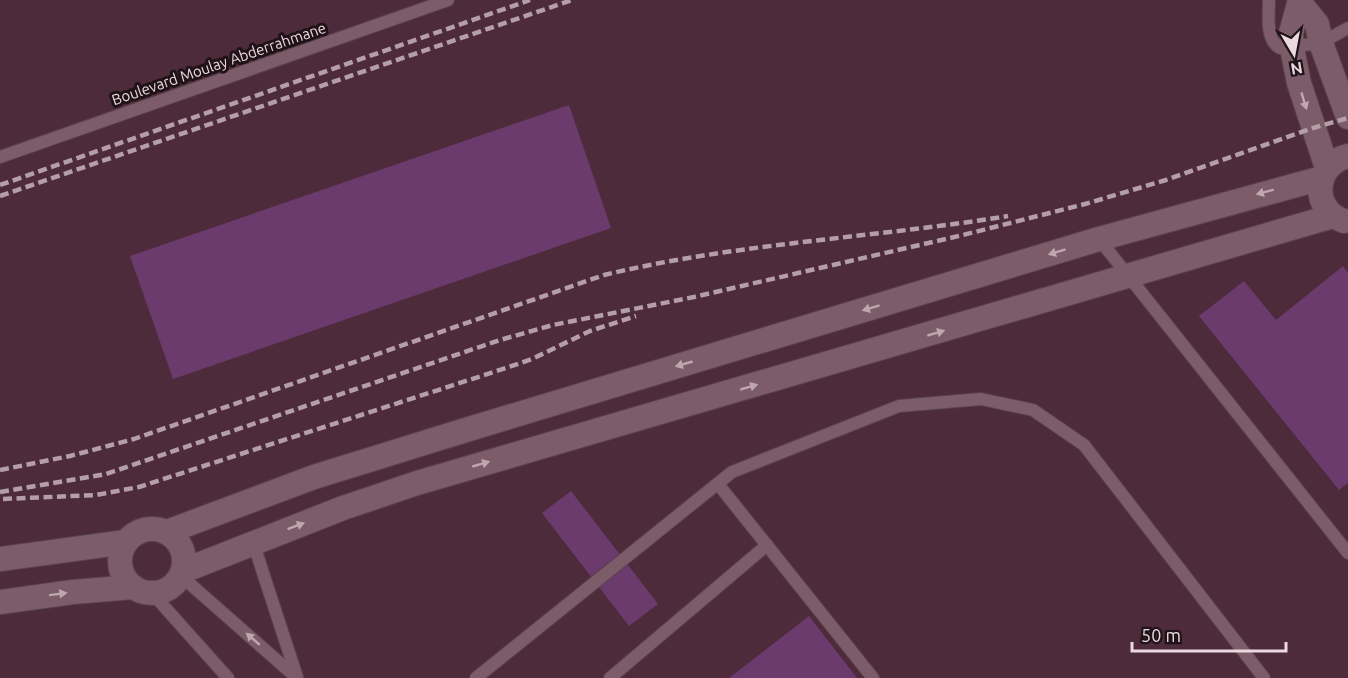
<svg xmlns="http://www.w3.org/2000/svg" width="1348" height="678" font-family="Ubuntu,sans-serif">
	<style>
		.built { fill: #4e2b3a }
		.building { fill: #6b3b6d }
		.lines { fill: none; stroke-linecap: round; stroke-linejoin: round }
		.service-casing { stroke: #5a424d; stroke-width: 14 }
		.minor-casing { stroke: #5a424d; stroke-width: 26 }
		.service { stroke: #7c5c69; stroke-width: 12 }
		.minor { stroke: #7c5c69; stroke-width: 24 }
		.rail { stroke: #b59fa7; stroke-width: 4.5; stroke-dasharray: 9 4.5; stroke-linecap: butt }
		.oneway { fill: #bfa7b0 }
		.labels { text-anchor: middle; stroke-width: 6; stroke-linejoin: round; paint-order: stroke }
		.street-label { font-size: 15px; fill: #ecd9e0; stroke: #201318 }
	</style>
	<rect width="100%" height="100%" fill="#412531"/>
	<!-- built -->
	<rect class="built" x="0" y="0" width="1348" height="678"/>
	<!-- building -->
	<g class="building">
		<path d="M569 105 611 228 173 379 130 256Z"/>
		<path d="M1343 266 1348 273V483L1339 490 1199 316 1244 281 1276 320Z"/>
		<path d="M571 491 658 604 629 626 542 513Z"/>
		<path d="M809 616 857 678H729Z"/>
	</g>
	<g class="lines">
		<defs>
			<g id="service">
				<path d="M1269 0C1269 15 1265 40 1280 48L1321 43 1348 28"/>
				<path d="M0 157 448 0"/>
				<path d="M1099 239 1348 553"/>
				<path d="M718 484 873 678"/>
				<path d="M253 542 297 677"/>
				<path d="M181 576 297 678"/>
				<path d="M152 593 228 678"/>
				<path d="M476 678 732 472 899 406 981 399 1033 410 1084 445 1264 678"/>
				<path d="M610 678 767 545"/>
			</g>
			<g id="minor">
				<path d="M1300 0 1291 33 1292 48 1299 83 1327 168"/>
				<path d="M1300 3 1317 24 1321 43 1348 117"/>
				<path d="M1344 221C1310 210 1314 164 1348 156"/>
				<circle cx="152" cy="561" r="32"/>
				<path d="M167 532 314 477 469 429 1099 239 1322 178"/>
				<path d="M0 559 126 542"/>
				<path d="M183 571 343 508 417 483 1333 216"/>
				<path d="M0 602 73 592 133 587"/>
			</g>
		</defs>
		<!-- service casing -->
		<use href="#service" class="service-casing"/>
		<!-- minor casing -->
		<use href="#minor" class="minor-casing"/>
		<!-- service -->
		<use href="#service" class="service"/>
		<!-- minor -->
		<use href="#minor" class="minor"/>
		<!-- rail -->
		<g class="rail">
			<path d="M0 185 530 0"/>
			<path d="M0 196 572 0"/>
			<path d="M0 470 70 456 134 439 604 275C737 243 873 238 1008 216"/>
			<path d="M0 492 106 474 500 340 553 325 694 297 963 235 1085 204 1166 180 1313 128 1348 118"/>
			<path d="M3 499 96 495 139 487 506 368 532 359 590 331 636 316"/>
		</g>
	</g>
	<!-- one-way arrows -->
	<defs><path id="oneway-solid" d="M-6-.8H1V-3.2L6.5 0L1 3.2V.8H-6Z" transform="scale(1.5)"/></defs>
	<g class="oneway">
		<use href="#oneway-solid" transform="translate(1304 101) rotate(73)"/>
		<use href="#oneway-solid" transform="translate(1265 192) rotate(165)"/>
		<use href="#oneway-solid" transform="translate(1057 252) rotate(163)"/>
		<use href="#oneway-solid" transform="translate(871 308) rotate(163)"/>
		<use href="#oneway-solid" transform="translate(936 333) rotate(-16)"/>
		<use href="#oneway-solid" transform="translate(684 364) rotate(164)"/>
		<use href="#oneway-solid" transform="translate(749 387) rotate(-16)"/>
		<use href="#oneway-solid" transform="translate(481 464) rotate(-16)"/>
		<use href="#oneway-solid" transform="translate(296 526) rotate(-21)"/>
		<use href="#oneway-solid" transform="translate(58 594) rotate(-7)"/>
		<use href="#oneway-solid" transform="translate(253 639) rotate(-139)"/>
	</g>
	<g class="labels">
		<!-- street labels -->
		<g class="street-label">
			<text transform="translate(219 64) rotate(-19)" y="5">Boulevard Moulay Abderrahmane</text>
		</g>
	</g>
	<!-- north arrow -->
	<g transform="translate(1294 54) rotate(170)" stroke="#201318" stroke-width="4.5" paint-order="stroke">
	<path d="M0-4.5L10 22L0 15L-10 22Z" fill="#ecd9e0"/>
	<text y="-9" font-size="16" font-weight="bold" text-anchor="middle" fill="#ecd9e0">N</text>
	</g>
	<!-- scale -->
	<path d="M1132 642v9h154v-9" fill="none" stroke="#ecd9e0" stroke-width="3"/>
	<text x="1141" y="642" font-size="18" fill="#ecd9e0" stroke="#201318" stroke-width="4.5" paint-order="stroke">50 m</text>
</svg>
